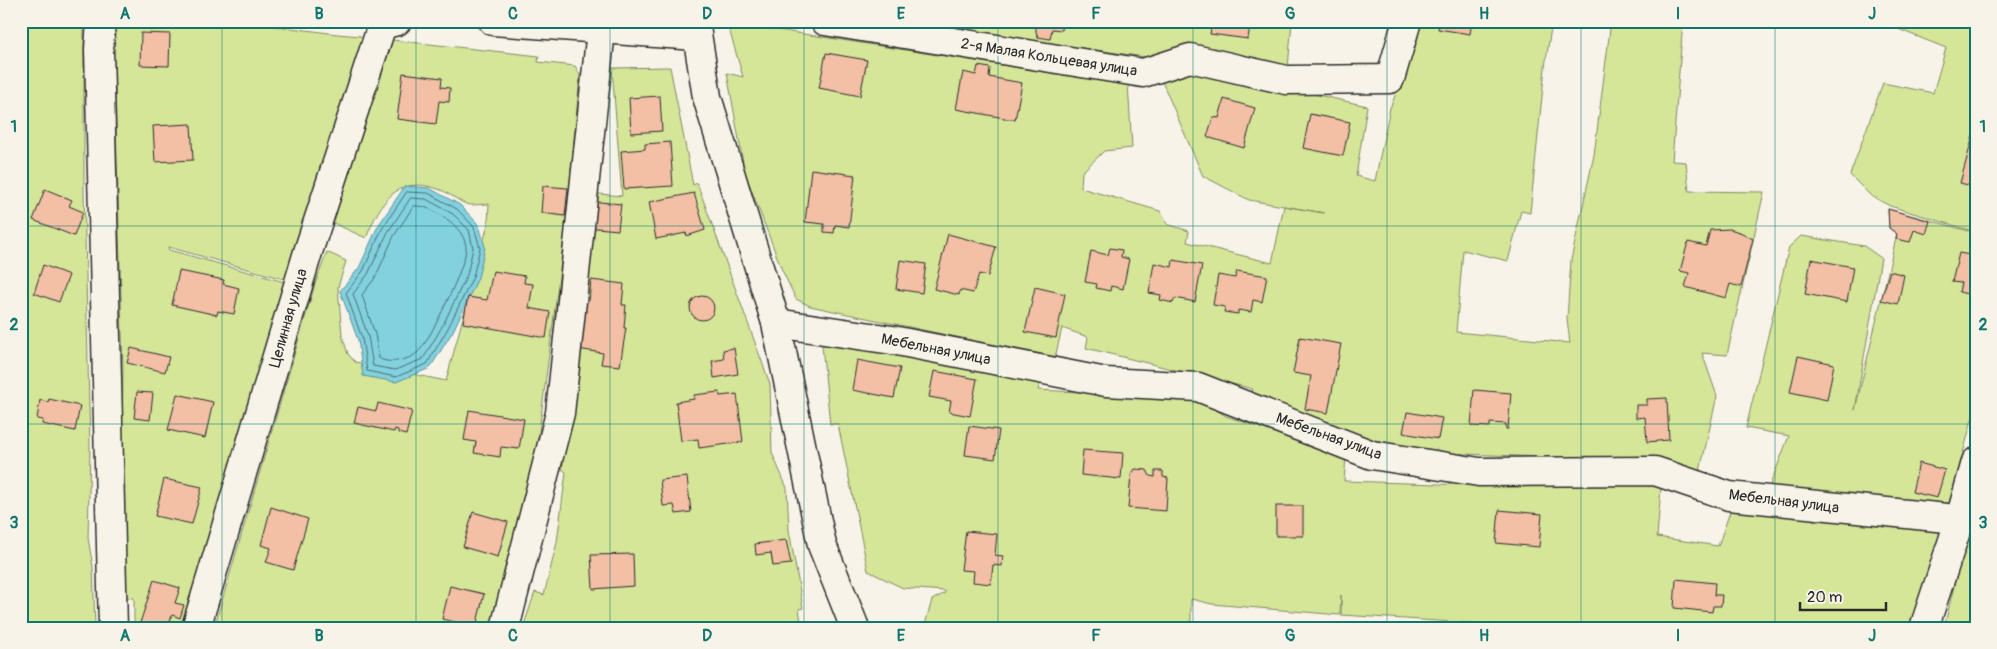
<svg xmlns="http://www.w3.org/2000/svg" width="1997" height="649" font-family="Pangolin,sans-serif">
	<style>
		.green { fill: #d5e699; stroke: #808862 }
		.water { fill: #82d1df; stroke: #5f8f97 }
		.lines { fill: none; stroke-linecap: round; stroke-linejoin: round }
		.shore { stroke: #4e6d73; stroke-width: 1 }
		.building { fill: #f3bfa5; stroke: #2b2b2b }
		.street-casing { stroke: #2b2b2b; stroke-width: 31 }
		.secondary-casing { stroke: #2b2b2b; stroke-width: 31 }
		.path { stroke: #2b2b2b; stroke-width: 3; stroke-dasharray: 4 4; stroke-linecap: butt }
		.street { stroke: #f7f3e8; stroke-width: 28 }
		.secondary { stroke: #f7f3e8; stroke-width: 28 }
		.grid { fill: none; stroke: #0f766e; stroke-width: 1; stroke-opacity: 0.55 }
		.labels { text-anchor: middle; stroke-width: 4; stroke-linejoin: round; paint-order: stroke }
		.street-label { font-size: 15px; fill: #2b2b2b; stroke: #f7f3e8 }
		.neatline { fill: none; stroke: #0f766e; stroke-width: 2 }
		.grid-label { font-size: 16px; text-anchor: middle; font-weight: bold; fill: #0f766e }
	</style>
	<rect width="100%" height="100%" fill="#f7f3e8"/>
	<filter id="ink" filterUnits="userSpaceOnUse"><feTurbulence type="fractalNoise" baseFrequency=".02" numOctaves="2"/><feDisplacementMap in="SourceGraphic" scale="10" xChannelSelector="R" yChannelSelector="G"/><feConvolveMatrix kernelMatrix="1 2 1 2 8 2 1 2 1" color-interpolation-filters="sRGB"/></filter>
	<g filter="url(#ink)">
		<!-- green -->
		<g class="green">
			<path d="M21 21H84V192L90 447 88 538 93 567 95 628H21Z"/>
			<path d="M111 21H236L337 34 361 36 363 42 291 281 168 247 169 250 288 283 183 628H134V598L121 597 120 558 123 369 115 87 109 31Z"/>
			<path d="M944 21H1292L1288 68 1152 58 963 31V24Z"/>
			<path d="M1421 21H1552L1545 67 1530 213 1521 211 1508 261 1463 250 1456 332 1570 343 1567 319 1571 260 1594 155 1611 21H1683L1672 161 1686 162 1689 191 1764 192 1727 355 1702 353 1717 396 1700 471 1663 470 1647 461 1440 453 1344 434 1248 404 1253 389 1086 348 1088 337 1062 328 1055 358 810 306 796 299 782 270 745 173 727 73 743 77 727 22 1065 75 1128 83 1132 148 1104 151 1082 172 1081 188 1160 211 1167 224 1189 231 1187 242 1272 263 1284 206 1324 213 1249 200 1203 176 1160 77 1196 68 1367 106 1356 176 1375 181 1390 108 1417 42Z"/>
			<path d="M1878 21H1976V232L1890 206 1871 196 1850 175 1883 83 1933 93 1946 48Z"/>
			<path d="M392 40 539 56 538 62 575 66 580 75 567 215 531 494 494 628H214L315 284 327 252 346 261 338 287 342 335 348 354 355 362 446 381 488 224 489 204C482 204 471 206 466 204 458 201 448 192 438 189 395 174 380 204 366 238L333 223Z"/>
			<path d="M670 67 693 185 697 183 770 384 772 453 787 488 789 530 803 608 799 609 802 628H523L535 592 544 595 557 542 566 472 562 469 574 368 587 193 622 196 612 68Z"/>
			<path d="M1888 209 1976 233V405L1931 571 1910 628H1686L1650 624 1649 628H1550L1341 615V595L1340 615 1212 604 1191 599V628H924L932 600 945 593V591L903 588 868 571 838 424H830L821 336 1041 380 1038 390 1197 398 1226 416 1346 457 1344 481 1468 485 1558 478 1661 487 1657 537 1718 546 1739 486 1804 517 1819 522 1826 503 1767 493 1789 436 1746 428 1789 247 1801 236 1864 246 1881 258 1855 410 1897 234 1889 228Z"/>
			<path d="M1966 535 1976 536V628H1944Z"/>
		</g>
		<!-- water -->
		<path class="water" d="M405 186 429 188 460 205 479 225 485 247 478 278 453 331 430 368 396 382 363 376 358 340 340 291 359 268 378 226Z"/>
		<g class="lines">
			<!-- shore -->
			<g class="shore">
				<path d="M407 192 428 193 457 209 474 227 480 248 473 277 448 328 427 364 396 377 367 371 362 338 346 293 363 271 382 229Z"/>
				<path d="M411 198 426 199 453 214 469 230 473 248 467 275 443 325 423 359 395 370 373 366 368 336 353 294 368 274 388 232Z"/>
				<path d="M414 206C425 205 433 211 442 216 453 222 466 235 466 249 465 267 431 339 418 352 410 360 388 365 379 358L375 334 362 295 375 278 394 236Z"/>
			</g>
		</g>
		<!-- building -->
		<g class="building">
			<path d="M1009 21H1064L1062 30 1052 29 1050 39 1038 37 1036 32V27L1008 23Z"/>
			<path d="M1212 21H1257L1256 25 1250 24 1248 39 1210 34Z"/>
			<path d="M1440 21H1472L1470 34 1438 29Z"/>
			<path d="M141 33 170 34 169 66 140 65Z"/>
			<path d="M826 53 867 60 860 96 819 88Z"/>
			<path d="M978 66 990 68 989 77 1022 83 1015 120 956 109 963 72 976 75Z"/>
			<path d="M403 73 442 78 441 87 450 88 449 102 439 101 436 124 397 119Z"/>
			<path d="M660 96 662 131 631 133 629 98Z"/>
			<path d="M1224 99 1255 108 1244 148 1207 137 1213 117 1219 118Z"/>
			<path d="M1310 114 1350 122 1343 156 1303 148Z"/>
			<path d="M191 124 193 160 155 162 153 126Z"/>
			<path d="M1973 136H1976V187L1960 183Z"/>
			<path d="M670 142 673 186 624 189 621 151 645 149V144Z"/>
			<path d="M811 169 855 175 849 227 835 225 834 233 824 232V224L805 222Z"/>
			<path d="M543 186 568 188 565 216 541 213Z"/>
			<path d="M45 189 72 200 69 206 83 212 74 236 33 220Z"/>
			<path d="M694 193 705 230 687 236 686 233 656 239 649 202Z"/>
			<path d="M589 201 621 204 618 230 586 227Z"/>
			<path d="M1888 209 1930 221 1926 234 1914 230 1910 242 1896 239 1897 234 1889 228Z"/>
			<path d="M1730 229 1742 233 1753 239 1741 287 1730 284 1726 298 1685 287 1689 273 1680 271 1688 242 1706 246 1710 230Z"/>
			<path d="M948 234 996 247 988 276 979 274 973 293 960 290 959 295 934 289Z"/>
			<path d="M1110 248 1122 250 1121 257 1129 259 1123 289 1111 286 1110 291 1096 288 1097 284 1085 282 1091 251 1108 255Z"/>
			<path d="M1959 253 1976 256V296L1959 292 1961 283 1952 282Z"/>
			<path d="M1811 259 1853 267 1847 302 1805 294Z"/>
			<path d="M900 260 926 264 922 293 896 289Z"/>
			<path d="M1173 260 1202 265 1195 302 1175 298 1173 303 1160 300 1161 295 1149 293 1154 263 1172 267Z"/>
			<path d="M43 265 69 275 59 302 34 293Z"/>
			<path d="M179 271 224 280 223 284 239 288 234 314 218 311 217 315 172 305Z"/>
			<path d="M493 271 525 276 524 283 533 284 529 308 550 312 546 338 463 323 468 297 487 300Z"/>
			<path d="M1237 271 1267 276 1262 302 1253 300 1251 312 1238 310V314L1224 312 1225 307 1213 305 1218 275 1235 278Z"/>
			<path d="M1890 271 1904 275 1898 304 1881 300Z"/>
			<path d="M591 280 624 284 622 305H626L624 328H626L620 366 601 364 603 353 577 349 584 300 589 301Z"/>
			<path d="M1035 287 1065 294 1056 338 1025 332Z"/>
			<circle cx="702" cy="308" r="12"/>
			<path d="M1300 337 1341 344 1328 413 1305 409 1311 376 1293 373Z"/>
			<path d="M131 348 169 357 165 372 127 363Z"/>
			<path d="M734 348 738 374 714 378 712 361 724 359 723 350Z"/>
			<path d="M1798 356 1834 364 1827 400 1790 392Z"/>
			<path d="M857 360 900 368 894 398 852 390Z"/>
			<path d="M934 371 977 379 970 416 949 412 951 401 929 397Z"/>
			<path d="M1474 390 1511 393 1508 429H1506V424L1490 423V427L1471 426Z"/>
			<path d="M137 392 153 393 150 420 134 418Z"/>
			<path d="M719 392 720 396 737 394 743 442 699 448 698 439 681 441 676 402 694 399V395Z"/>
			<path d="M177 394 213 402 205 438 168 430Z"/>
			<path d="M1667 398 1669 440 1647 442 1645 417 1636 418V405H1647V399Z"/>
			<path d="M49 399 80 406 75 431 42 424 43 420 37 419 40 400 48 402Z"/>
			<path d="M378 403 412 411 406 435 398 433V430L395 429 394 432 354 423 358 407 376 411Z"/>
			<path d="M469 410 524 419 519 449 501 447 500 457 474 453 476 442 464 440Z"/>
			<path d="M1407 412 1442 418 1438 439 1403 433Z"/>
			<path d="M969 426 999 430 995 459 965 455Z"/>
			<path d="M1083 450 1123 453 1121 479 1081 475Z"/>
			<path d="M1919 463 1945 470 1937 498 1912 492Z"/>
			<path d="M1135 469 1147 470 1150 476 1155 477V471H1163V477L1168 478 1166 511 1128 508 1131 475Z"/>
			<path d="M687 477 691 512 676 514 674 505 663 506 660 480Z"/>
			<path d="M164 479 202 487 192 524 155 516Z"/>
			<rect x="1276" y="506" width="27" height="30"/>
			<path d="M271 507 308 519 293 570 266 562 271 548 261 545Z"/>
			<path d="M1499 510 1542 514 1539 547 1496 543Z"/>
			<path d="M473 512 508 522 498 557 463 547Z"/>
			<path d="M966 531 997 534 995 555 1003 556 1002 566 993 565 991 584 973 582 974 571 961 570Z"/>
			<path d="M786 540 791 564 773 566 771 553 756 555 755 544Z"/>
			<path d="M633 554 634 586 593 589 591 555Z"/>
			<path d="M1676 579 1715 583 1714 595H1722L1721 606H1713L1712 612 1674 608Z"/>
			<path d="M154 580 180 588 175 603 184 605 180 618 172 615 168 628H146V625L140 623Z"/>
			<path d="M450 586 484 594 476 627 442 619Z"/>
		</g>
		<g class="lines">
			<defs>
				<g id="street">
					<path d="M101 21 99 49 113 628"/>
					<path d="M493 21 696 36"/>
					<path d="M825 21 1143 73 1190 58 1286 80 1390 79 1407 21"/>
					<path d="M776 323 892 340 1106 382 1198 387 1372 455 1479 472 1655 471 1729 496 1976 521"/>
					<path d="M196 628 308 252 382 25 397 21"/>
					<path d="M505 628 560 413 601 30"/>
					<path d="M1924 628 1960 519 1976 462"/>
				</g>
				<path id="secondary" d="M695 21 707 97 776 323 822 545 855 628"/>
			</defs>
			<!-- street casing -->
			<use href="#street" class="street-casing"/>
			<!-- secondary casing -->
			<use href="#secondary" class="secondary-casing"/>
			<!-- path -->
			<path class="path" d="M331 21 354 23"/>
			<!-- street -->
			<use href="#street" class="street"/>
			<!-- secondary -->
			<use href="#secondary" class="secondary"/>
		</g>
	</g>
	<!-- grid -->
	<path class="grid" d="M222 21V628M416 21V628M610 21V628M804 21V628M998 21V628M1193 21V628M1387 21V628M1581 21V628M1775 21V628M21 226H1976M21 424H1976"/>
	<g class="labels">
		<!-- street labels -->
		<g class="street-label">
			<text transform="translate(1049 57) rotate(9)" y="5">2-я Малая Кольцевая улица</text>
			<text transform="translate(288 318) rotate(-74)" y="5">Целинная улица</text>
			<text transform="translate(936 349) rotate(11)" y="5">Мебельная улица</text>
			<text transform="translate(1329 436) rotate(20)" y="5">Мебельная улица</text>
			<text transform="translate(1784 501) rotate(7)" y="5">Мебельная улица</text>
		</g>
	</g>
	<!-- margin -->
	<rect width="1997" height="649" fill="none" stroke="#f7f3e8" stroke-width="55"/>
	<!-- scale -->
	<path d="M1800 602v8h86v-8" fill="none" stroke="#2b2b2b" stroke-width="2.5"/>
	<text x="1807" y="602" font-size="15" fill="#2b2b2b" stroke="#f7f3e8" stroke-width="4" paint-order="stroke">20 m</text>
	<rect x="28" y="28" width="1942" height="594" class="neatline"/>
	<g class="grid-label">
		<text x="125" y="19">A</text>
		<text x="319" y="19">B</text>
		<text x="513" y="19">C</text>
		<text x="707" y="19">D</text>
		<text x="901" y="19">E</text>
		<text x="1096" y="19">F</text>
		<text x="1290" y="19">G</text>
		<text x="1484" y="19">H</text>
		<text x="1678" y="19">I</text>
		<text x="1872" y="19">J</text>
		<text x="14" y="132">1</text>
		<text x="1983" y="132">1</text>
		<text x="14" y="330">2</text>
		<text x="1983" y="330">2</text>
		<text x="14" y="528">3</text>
		<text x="1983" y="528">3</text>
		<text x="125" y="641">A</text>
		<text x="319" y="641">B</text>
		<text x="513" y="641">C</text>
		<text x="707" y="641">D</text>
		<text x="901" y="641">E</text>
		<text x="1096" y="641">F</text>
		<text x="1290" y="641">G</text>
		<text x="1484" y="641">H</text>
		<text x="1678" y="641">I</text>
		<text x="1872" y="641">J</text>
	</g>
</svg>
